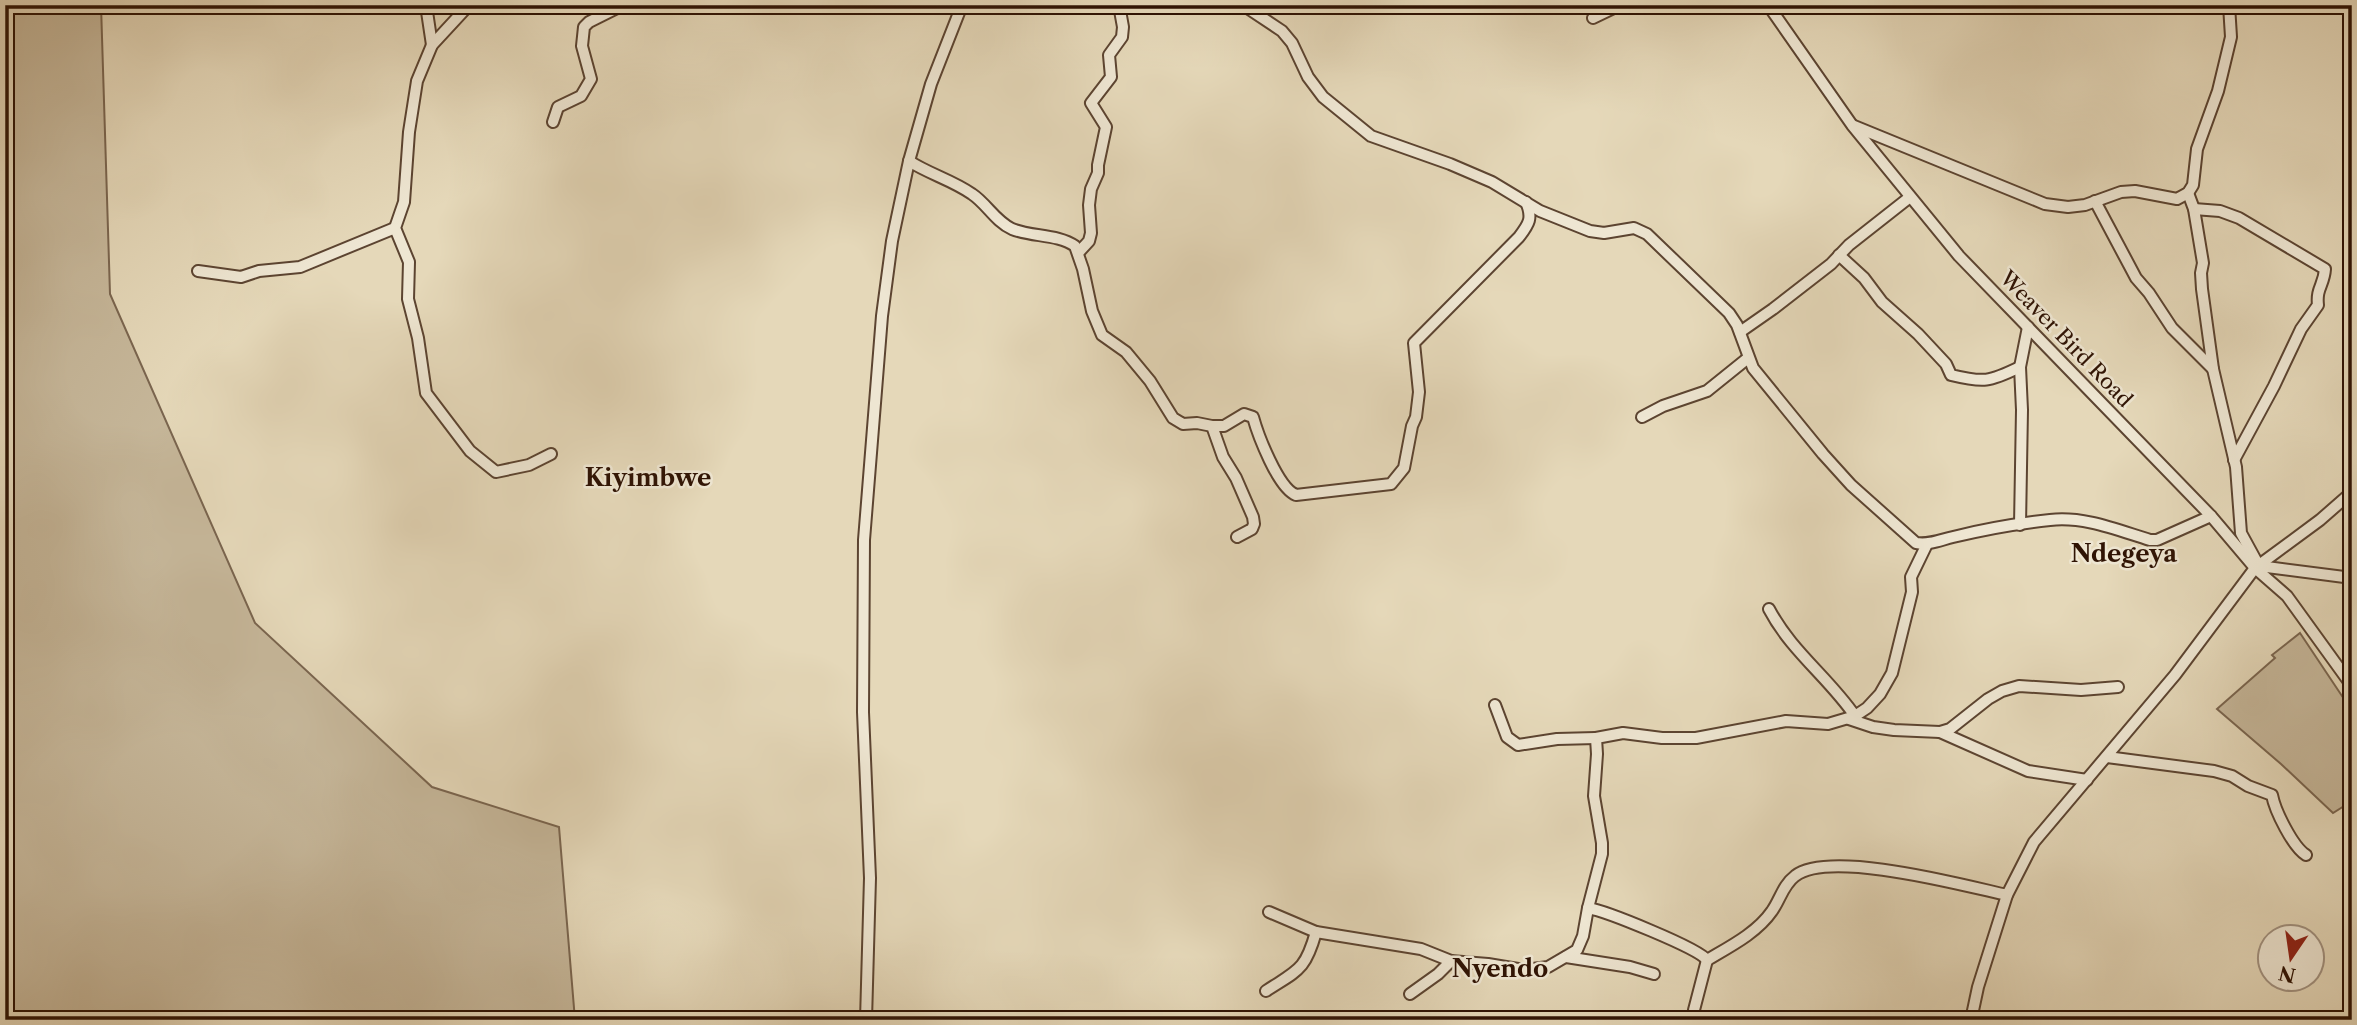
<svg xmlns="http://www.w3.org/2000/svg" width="2357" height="1025" font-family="'Libre Caslon Text',serif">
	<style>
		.green { fill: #c6b79a; stroke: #7a654f; stroke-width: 2 }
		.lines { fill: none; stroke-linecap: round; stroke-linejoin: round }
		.street-casing { stroke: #5c4431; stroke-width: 14 }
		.street { stroke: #eee6d2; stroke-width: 10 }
		.labels { text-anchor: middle; stroke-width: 5; stroke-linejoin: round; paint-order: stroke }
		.street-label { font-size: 21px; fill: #2f1304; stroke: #eee6d2 }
		.quarter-label { font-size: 24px; font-weight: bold; fill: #2f1304; stroke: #eee6d2 }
	</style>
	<rect width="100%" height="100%" fill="#e5d8b9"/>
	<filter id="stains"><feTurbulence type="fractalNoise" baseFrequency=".00286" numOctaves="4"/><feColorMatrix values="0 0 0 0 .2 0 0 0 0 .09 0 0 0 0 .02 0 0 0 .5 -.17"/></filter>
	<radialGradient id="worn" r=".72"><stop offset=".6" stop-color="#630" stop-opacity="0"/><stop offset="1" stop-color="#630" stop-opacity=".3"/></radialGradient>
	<!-- green -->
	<g class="green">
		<path d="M5 5H101L110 294 255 623 432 787 559 827 575 1020H5Z"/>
		<path d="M2300 633 2352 711V801L2333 813 2281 764 2217 709 2275 658 2272 655Z"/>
	</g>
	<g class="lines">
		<defs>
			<g id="street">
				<path d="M426 5 432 45"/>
				<path d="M469 5 432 45 417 81 409 132 404 202 395 228 409 262 408 299 418 338 426 393 470 451 496 472 529 465 551 454"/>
				<path d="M1243 5 1282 31 1292 43 1308 77 1323 97 1371 136 1450 164 1492 182 1540 211 1590 231 1604 233 1634 228 1647 234 1729 313 1737 325 1753 368 1823 454 1851 485 1916 543C1930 545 1940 540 1953 537 1981 530 2021 523 2050 520 2084 516 2117 530 2150 540H2157L2211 516"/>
				<path d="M1768 5 1852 125 1959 256 2211 516 2255 568 2287 596 2352 686"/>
				<path d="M2349 5 2352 6"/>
				<path d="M1593 18 1620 5"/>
				<path d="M553 122 558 107 581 96 591 79 582 46 584 27 589 22 623 5"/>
				<path d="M1854 126 2045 204 2068 207 2085 205 2121 192 2135 191 2177 199 2188 193 2193 185 2197 149 2218 91 2231 37 2229 5"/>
				<path d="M909 161C929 174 952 180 972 194 987 204 995 221 1012 229 1032 237 1058 234 1075 246L1083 269 1092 311 1102 335 1126 352 1150 381 1173 418 1183 424 1197 423 1212 426 1223 457 1236 478 1253 517 1254 524 1252 529 1237 537"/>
				<path d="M2188 193 2194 209 2203 263 2201 273 2202 289 2213 369 2236 467 2241 533 2259 566 2352 578"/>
				<path d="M2095 201 2136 278 2149 293 2172 328 2213 369"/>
				<path d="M2194 209 2220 211 2239 218 2325 269C2324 285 2316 288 2318 305L2301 329 2274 386 2234 460"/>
				<path d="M1078 253 1089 241 1091 233 1089 205 1091 189 1098 173V165L1106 127 1091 103 1111 77 1109 55 1122 37 1123 27 1119 5"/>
				<path d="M1839 255 1864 278 1882 302 1918 334 1946 364 1951 375C1984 383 1989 382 2020 367"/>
				<path d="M198 271 241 277 259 271 300 267 395 228"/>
				<path d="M1740 332 1773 309 1831 264 1849 245 1910 197"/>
				<path d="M1642 417 1663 406 1707 391 1748 358"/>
				<path d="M1212 426H1224L1244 414 1253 417C1258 435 1278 488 1296 495L1391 484 1404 468 1412 426 1416 417 1419 392 1414 343 1519 237C1529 224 1533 218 1526 202"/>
				<path d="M2020 525 2022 410 2020 367 2028 327"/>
				<path d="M1927 544 1911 577 1912 592 1892 673 1880 694 1867 708 1855 716 1828 724 1786 721 1696 738H1662L1623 733 1596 738 1597 754 1594 796 1602 843V854L1588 908C1606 911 1698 948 1707 960 1729 947 1757 933 1772 911 1780 900 1783 885 1795 876 1829 849 1966 886 2007 895"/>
				<path d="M1769 609C1791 651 1829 678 1855 716"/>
				<path d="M1495 705 1507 737 1518 745 1557 739 1596 738"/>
				<path d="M1849 719 1873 727 1894 730 1940 732 2028 771 2087 780"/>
				<path d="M1940 732 1950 729 1988 699 2002 691 2019 686 2081 690 2118 687"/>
				<path d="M2107 757 2214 771 2232 776 2248 786 2272 795C2275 811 2293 847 2306 855"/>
				<path d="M1269 912 1316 932 1421 949 1451 961"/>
				<path d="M1566 957 1630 967 1654 974"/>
				<path d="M1266 991C1298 970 1305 971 1316 932"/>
				<path d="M1410 994 1438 974 1451 961 1488 964 1524 970 1548 967 1577 950 1583 936 1588 908"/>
				<path d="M1694 1010 1707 960"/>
				<path d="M866 1020 870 878 863 712 864 540 882 316 892 241 909 161 931 84 962 5"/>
				<path d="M1971 1020 1978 987 2007 895 2034 842 2175 675 2255 568 2320 520 2352 492"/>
			</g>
		</defs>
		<!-- street casing -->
		<use href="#street" class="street-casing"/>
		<!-- street -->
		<use href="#street" class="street"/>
	</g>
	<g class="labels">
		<!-- street labels -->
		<g class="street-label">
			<text transform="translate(2066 339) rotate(46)" y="7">Weaver Bird Road</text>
		</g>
		<!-- quarter labels -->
		<g class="quarter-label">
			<text x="648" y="486">Kiyimbwe</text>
			<text x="2124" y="562">Ndegeya</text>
			<text x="1500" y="977">Nyendo</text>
		</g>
	</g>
	<!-- margin -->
	<rect width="2357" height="1025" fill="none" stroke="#e5d8b9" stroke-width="28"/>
	<rect x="7" y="7" width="2343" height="1011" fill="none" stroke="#2f1304" stroke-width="3.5"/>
	<rect x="14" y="14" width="2329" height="997" fill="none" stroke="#2f1304" stroke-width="2"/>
	<!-- north arrow -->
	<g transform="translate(2291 958) rotate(193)"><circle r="33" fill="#eee6d2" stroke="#a29280" stroke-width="2"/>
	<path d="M0-5L12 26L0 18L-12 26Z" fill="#8f2418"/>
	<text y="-10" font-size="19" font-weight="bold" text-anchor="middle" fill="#2f1304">N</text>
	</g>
	<rect width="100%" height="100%" filter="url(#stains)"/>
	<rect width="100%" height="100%" fill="url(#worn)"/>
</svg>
